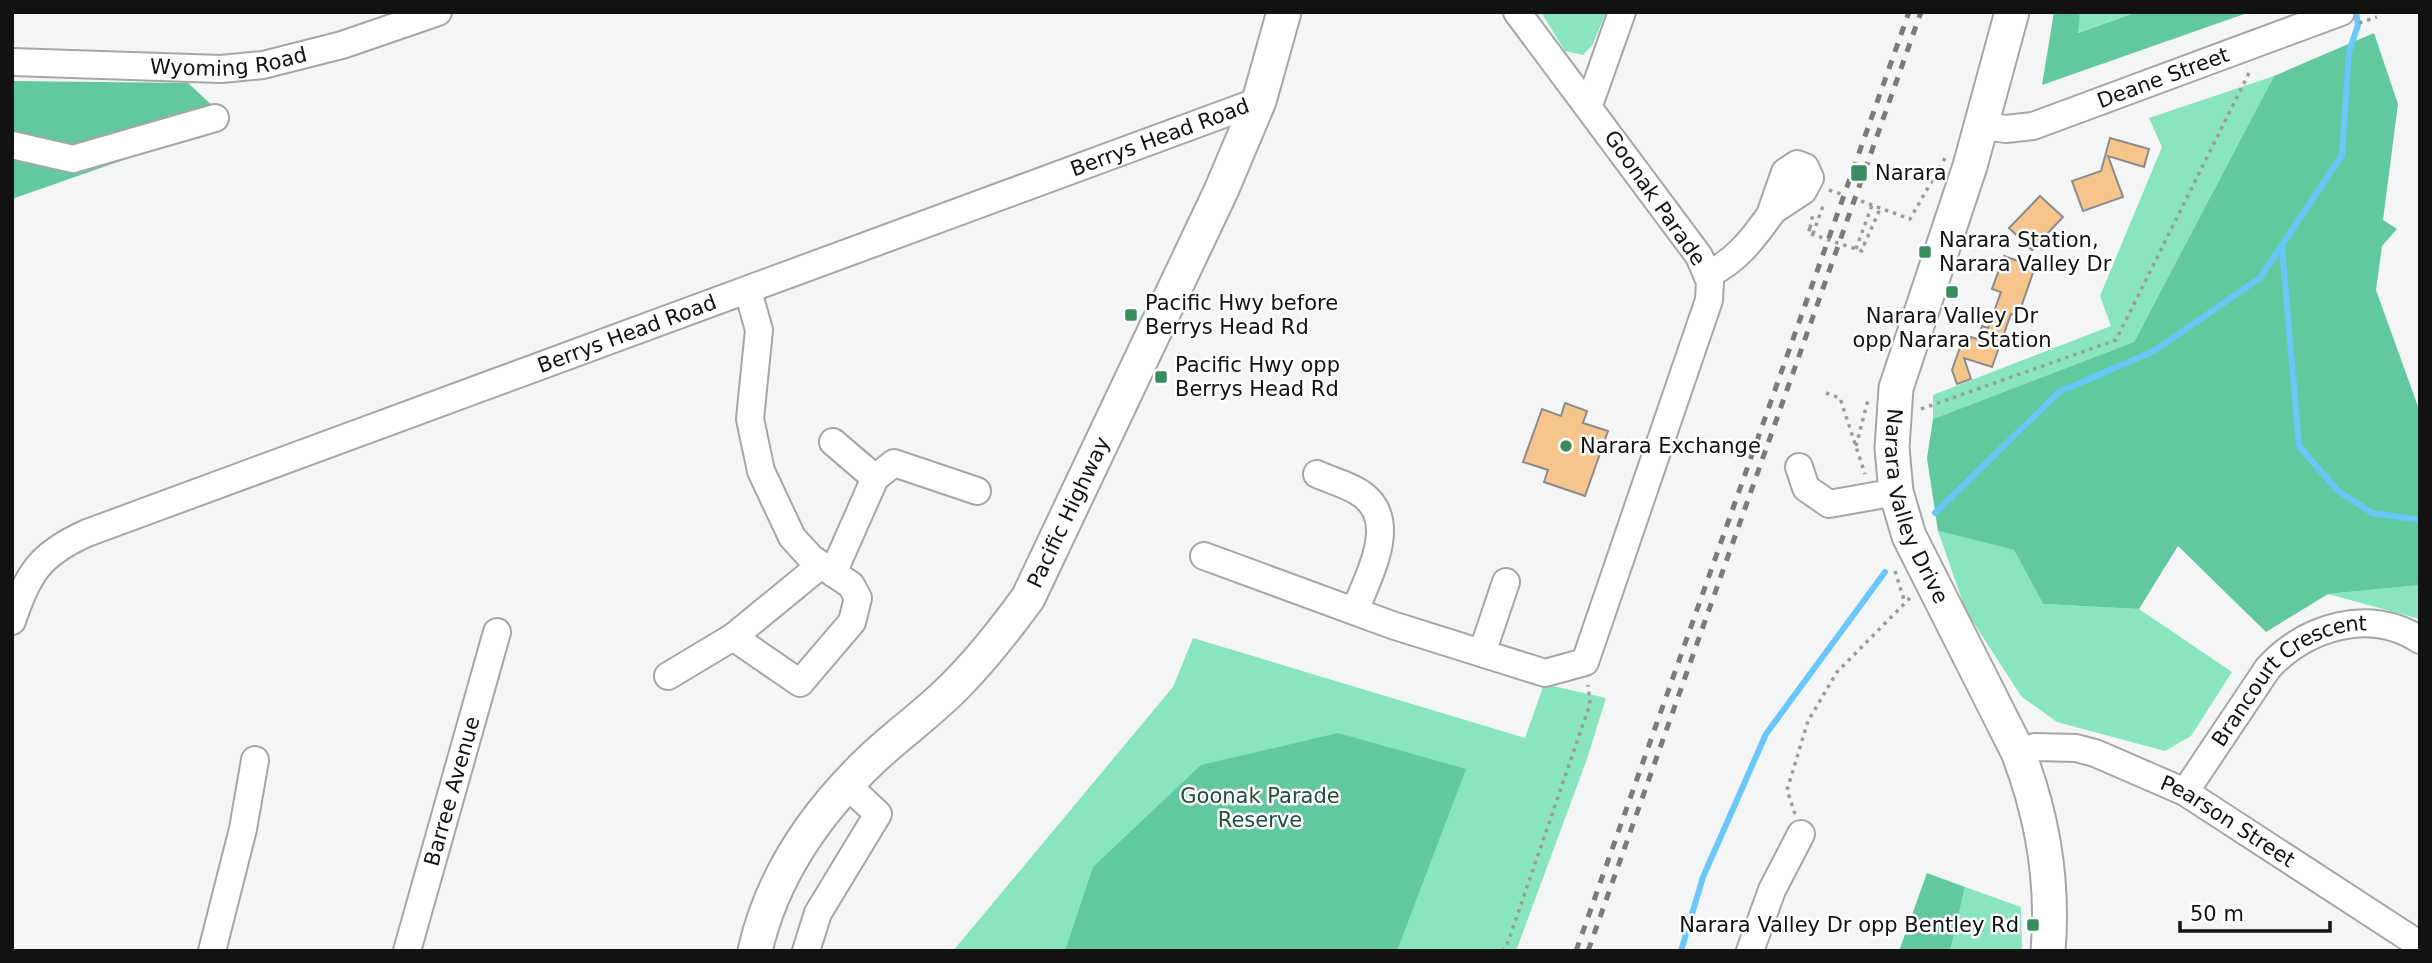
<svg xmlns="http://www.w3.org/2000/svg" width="2432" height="963" viewBox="0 0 2432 963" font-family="'DejaVu Sans',sans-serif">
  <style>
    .green { fill: #88e5bd }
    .forest { fill: #62c99f }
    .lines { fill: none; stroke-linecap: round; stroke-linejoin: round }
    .stream { stroke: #6ac7fb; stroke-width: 6 }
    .building { fill: #f6c58c; stroke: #8d8c8b; stroke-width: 2 }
    .minor-casing { stroke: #a5a6a8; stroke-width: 30 }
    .major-casing { stroke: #a5a6a8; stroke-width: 37 }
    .path { stroke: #9b9c9d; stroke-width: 3.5; stroke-dasharray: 3.5 5; stroke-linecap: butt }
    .minor { stroke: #fff; stroke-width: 26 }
    .major { stroke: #fff; stroke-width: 33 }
    .rail { stroke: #7a7b7c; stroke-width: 5; stroke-dasharray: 9 9; stroke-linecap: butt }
    .path-bridge { stroke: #9b9c9d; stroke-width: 3.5; stroke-dasharray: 3.5 5; stroke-linecap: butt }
    .poi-dot { fill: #398c5e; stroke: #fff; stroke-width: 2.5 }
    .labels { text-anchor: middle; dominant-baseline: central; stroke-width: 5; stroke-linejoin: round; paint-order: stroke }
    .street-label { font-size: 21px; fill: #121213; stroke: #fff }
    .poi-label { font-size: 21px; fill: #121213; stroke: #fff; text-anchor: start }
    .park-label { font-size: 21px; fill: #204c3a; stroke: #fff }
  </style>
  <rect width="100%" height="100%" fill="#f4f5f6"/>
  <g class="green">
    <path d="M1541,12h65l-13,32 -10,11 -18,-4z"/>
    <path d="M2080,12h57l-60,21z"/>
    <path d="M2274,76l-140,266 -201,77v-24l178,-69 -11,-30 62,-149 -13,-29z"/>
    <path d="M1938,531l76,19 29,54 96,5 93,63 -41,64 -26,15 -108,-29 -36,-26 -55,-85z"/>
    <path d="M2420,585v34l-92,-25z"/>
    <path d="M1193,638l332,100 19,-54 62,14 -19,61 -71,192h-563l220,-264z"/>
    <path d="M1965,887l56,20 1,44h-72z"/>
  </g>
  <g class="forest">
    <path d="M2054,12h26l-2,21 59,-21h113l-208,73z"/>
    <path d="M2374,33l24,71 -15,116 14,9 -15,17 -6,44 44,122v173l-92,9 -62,38 -88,-86 -39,63 -96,-5 -29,-54 -76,-19 -11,-73 6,-39 201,-77 140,-266z"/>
    <path d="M12,81l176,2 28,26 -27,28 -177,62z"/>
    <path d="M1338,733l128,36 -69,182h-332l28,-84 108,-102z"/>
    <path d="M1927,873l38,14 -15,64h-51z"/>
  </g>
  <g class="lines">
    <g class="stream">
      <path d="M2282,247l17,199 38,44 35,23 48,7"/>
      <path d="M1935,513l124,-121 95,-41 106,-73 82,-123 7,-103 9,-27 -2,-13"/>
      <path d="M1681,951l22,-74 63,-143 119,-162"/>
    </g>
  </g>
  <g class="building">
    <path d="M2110,138l39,11 -5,18 -36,-11 15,41 -40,14 -11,-30 29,-10z"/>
    <path d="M2040,196l23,21 -31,33 -23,-22z"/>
    <path d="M2004,256l31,11 -17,49 -7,-2 -19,53 -28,-9 7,21 -14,5 -5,-14 11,-31 7,3 1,-5 6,2 5,-13 6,2 13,-36 -9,-3z"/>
    <path d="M1565,403l22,8 -4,12 25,8 -23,65 -41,-14 4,-12 -25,-8 19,-53 19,7z"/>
  </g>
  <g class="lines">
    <g class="minor-casing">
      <g id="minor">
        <path id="s1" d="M12,62l209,7 42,-4 79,-20 96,-33"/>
        <path d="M1589,105l33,-93"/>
        <path id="s2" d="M1983,126l23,3 27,-3 308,-114"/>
        <path d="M12,145l61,14 142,-41"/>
        <path d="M1709,274c28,-14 43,-34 61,-59l4,-5 29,-19 7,-13 -5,-11 -8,-3 -12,8 -15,43"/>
        <path d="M833,442l42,36 19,-15 83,28"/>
        <path d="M1799,467l7,21 23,16 67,-12"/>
        <path d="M1317,474c13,6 28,10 40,17 46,27 11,84 -2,120"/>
        <path d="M1204,556l188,69 153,48 40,-11 124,-362 1,-18 -11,-26 -182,-244"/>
        <path d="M833,573l42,-95"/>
        <path id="s3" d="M12,621c16,-48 28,-67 75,-88l1172,-432"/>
        <path d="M733,637l67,46 52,-61 6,-24 -7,-13 -40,-27 -19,-21 -31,-66 -11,-52 9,-89 -11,-39"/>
        <path d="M1482,653l24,-71"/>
        <path d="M668,676l65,-39 88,-72"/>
        <path id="s4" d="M2018,752l17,-5 41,1 19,5 90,39 235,153"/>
        <path id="s5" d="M2185,792l83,-124c38,-41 101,-61 152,-28"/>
        <path d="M212,951l31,-122 12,-69"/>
        <path id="s6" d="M407,951l90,-319"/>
        <path d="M806,951l12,-38 60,-99 -31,-29"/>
        <path d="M1750,951l22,-61 29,-56"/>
      </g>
    </g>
    <g class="major-casing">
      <g id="major">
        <path id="s7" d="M2012,12l-42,154 -74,222 -4,60 4,44 13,44 109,216c25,65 36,129 30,199"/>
        <path id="s8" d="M755,951c17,-76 62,-140 118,-193 27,-25 58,-47 84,-74 26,-26 49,-56 71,-86l193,-407 38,-90 25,-89"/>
      </g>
    </g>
    <g class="path">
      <path d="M2359,23l18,-6"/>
      <path d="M1829,190l12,4"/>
      <path d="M1861,201l49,18 35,-61"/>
      <path d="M1810,228l3,-15"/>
      <path d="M1813,234l11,-31"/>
      <path d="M1864,245l16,-36"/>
      <path d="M1856,249l16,-44"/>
      <path d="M1826,393l14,5 25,76"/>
      <path d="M1921,409l195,-69 133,-267"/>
      <path d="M1856,446l12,-46"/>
      <path d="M1895,571l10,32"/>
      <path d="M1795,814l-8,-24 21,-69 29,-49 73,-74"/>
      <path d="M1502,951l4,-3 84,-244 -2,-19"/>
    </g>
    <use href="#minor" class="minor"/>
    <use href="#major" class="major"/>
    <g class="rail">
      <path d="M1576,951l333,-939"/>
      <path d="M1588,951l333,-939"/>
    </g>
    <path class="path-bridge" d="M1810,228l-2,5 54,18 2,-6"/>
  </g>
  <g class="poi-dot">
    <rect x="1850" y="164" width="18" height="18" rx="3.5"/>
    <rect x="1918" y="245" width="14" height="14" rx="3.5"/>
    <rect x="1945" y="285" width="14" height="14" rx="3.5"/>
    <rect x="1124" y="308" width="14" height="14" rx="3.5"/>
    <rect x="1154" y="370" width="14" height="14" rx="3.5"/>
    <circle cx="1566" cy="446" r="7"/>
    <rect x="2026" y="918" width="14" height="14" rx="3.5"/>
  </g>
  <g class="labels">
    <g class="street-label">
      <text stroke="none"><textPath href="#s1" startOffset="217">Wyoming Road</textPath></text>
      <text stroke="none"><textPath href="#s2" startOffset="189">Deane Street</textPath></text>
      <text stroke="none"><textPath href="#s3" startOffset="1264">Berrys Head Road</textPath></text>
      <text transform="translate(1655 198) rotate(55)">Goonak Parade</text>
      <text stroke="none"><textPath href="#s3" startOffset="696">Berrys Head Road</textPath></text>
      <text stroke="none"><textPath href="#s7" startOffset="516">Narara Valley Drive</textPath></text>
      <text stroke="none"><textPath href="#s8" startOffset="548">Pacific Highway</textPath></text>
      <text stroke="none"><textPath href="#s5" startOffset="159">Brancourt Crescent</textPath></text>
      <text stroke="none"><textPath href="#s6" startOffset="166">Barree Avenue</textPath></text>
      <text stroke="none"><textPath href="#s4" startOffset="228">Pearson Street</textPath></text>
    </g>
    <g class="poi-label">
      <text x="1875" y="173">Narara</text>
      <text x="1939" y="240">Narara Station,<tspan x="1939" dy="24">Narara Valley Dr</tspan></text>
      <text x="1145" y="303">Pacific Hwy before<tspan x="1145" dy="24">Berrys Head Rd</tspan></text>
      <text x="1952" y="316" text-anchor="middle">Narara Valley Dr<tspan x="1952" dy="24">opp Narara Station</tspan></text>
      <text x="1175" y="365">Pacific Hwy opp<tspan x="1175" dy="24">Berrys Head Rd</tspan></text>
      <text x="1580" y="446">Narara Exchange</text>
      <text x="2019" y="925" text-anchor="end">Narara Valley Dr opp Bentley Rd</text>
    </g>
    <g class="park-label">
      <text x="1260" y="796">Goonak Parade<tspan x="1260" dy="24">Reserve</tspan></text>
    </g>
  </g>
  <rect width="2432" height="963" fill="none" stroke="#121213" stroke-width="28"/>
  <path d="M2180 921v10h150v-10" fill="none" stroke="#121213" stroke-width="3.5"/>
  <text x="2190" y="921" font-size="21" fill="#121213" stroke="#ffffff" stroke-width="5" paint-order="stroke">50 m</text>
</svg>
